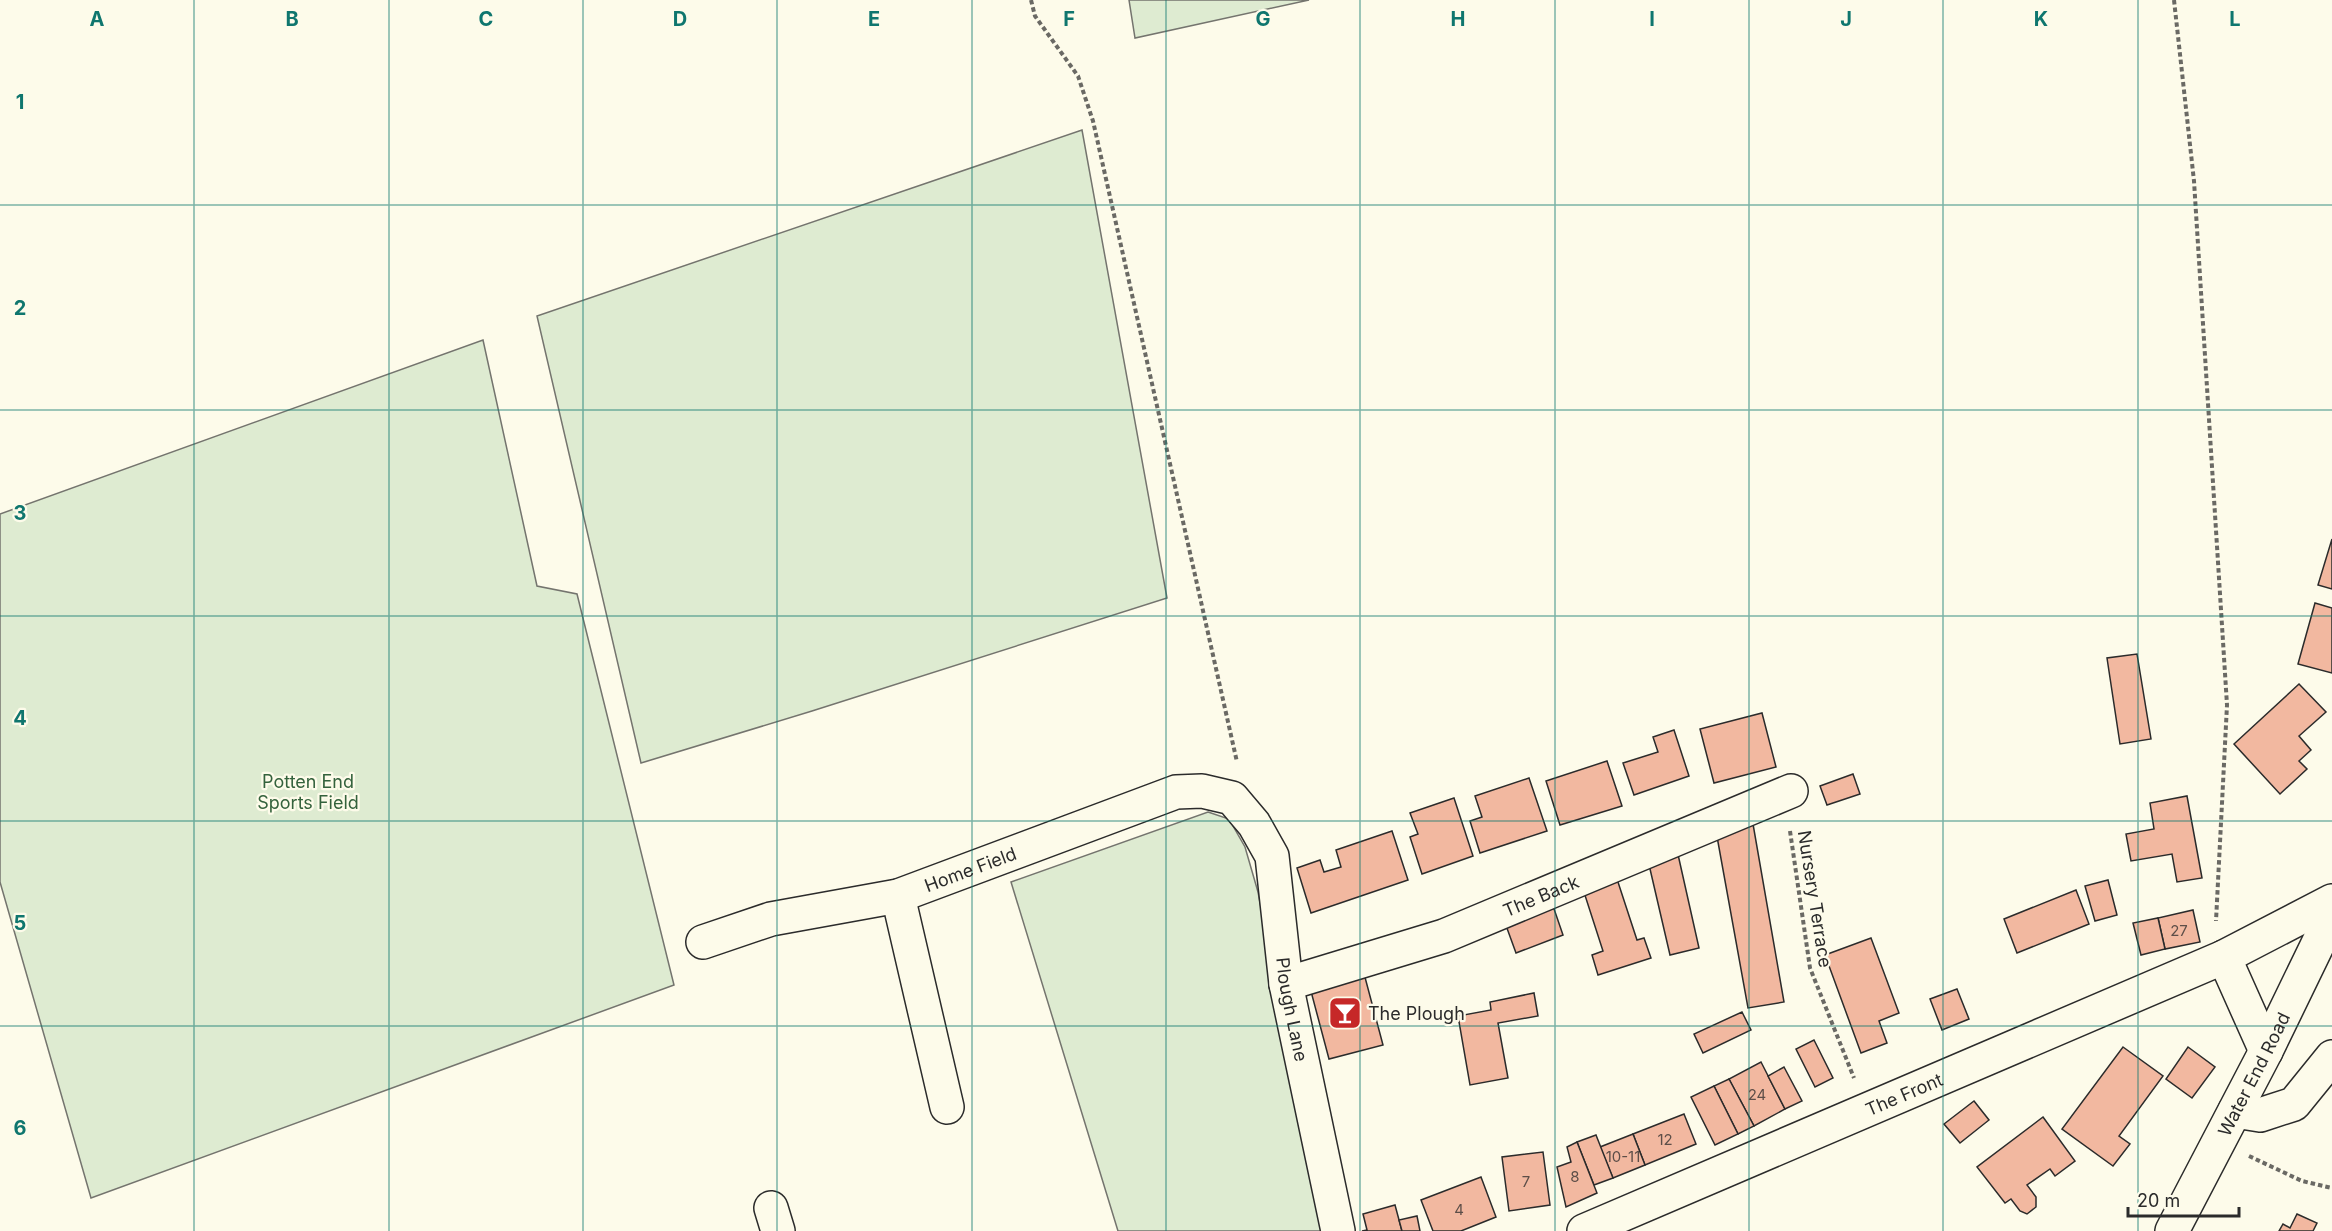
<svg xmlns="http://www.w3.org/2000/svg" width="2332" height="1231" viewBox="0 0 2332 1231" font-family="Inter,sans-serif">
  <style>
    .green { fill: #deebd1; stroke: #74746e; stroke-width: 1.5 }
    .building { fill: #f2b8a0; stroke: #2b2b2b; stroke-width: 1.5 }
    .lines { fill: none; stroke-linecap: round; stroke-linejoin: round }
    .street-casing { stroke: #2b2b2b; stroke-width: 36 }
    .secondary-casing { stroke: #2b2b2b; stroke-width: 36 }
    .path { stroke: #6a6964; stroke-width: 4; stroke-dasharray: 4.5 3; stroke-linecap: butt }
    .street { stroke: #fdfbea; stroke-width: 33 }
    .secondary { stroke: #fdfbea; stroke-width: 33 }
    .grid { fill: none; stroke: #0f766e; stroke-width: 1.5; stroke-opacity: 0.55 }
    .labels { text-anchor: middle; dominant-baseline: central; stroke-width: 4.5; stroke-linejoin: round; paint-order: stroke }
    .number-label { font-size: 15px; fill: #5d4e48 }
    .park-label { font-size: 18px; fill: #34623c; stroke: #fdfbea }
    .street-label { font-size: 18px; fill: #2b2b2b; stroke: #fdfbea }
    .poi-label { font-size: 18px; fill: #2b2b2b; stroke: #fdfbea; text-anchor: start }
    .grid-label { font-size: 20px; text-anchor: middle; font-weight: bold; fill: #0f766e; stroke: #fdfbea; stroke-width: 4.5; stroke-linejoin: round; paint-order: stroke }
  </style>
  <rect width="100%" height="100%" fill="#fdfbea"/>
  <g class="green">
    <path d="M1129,0h180l-174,38z"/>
    <path d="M1082,130l85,468 -355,113 -171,52 -104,-447z"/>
    <path d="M483,340l54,246 40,8 97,391 -583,213 -91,-316v-368z"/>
    <path d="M1208,812l21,7 16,28 13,45 65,339h-205l-107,-349z"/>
  </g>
  <g class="building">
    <path d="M2332,539v50l-14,-4z"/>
    <path d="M2315,603l17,5v65l-34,-9z"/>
    <path d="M2137,654l14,85 -31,5 -13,-86z"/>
    <path d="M2299,684l27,28 -27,24 12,14 -12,11 8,8 -27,25 -46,-50z"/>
    <path d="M1762,713l14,54 -62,16 -14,-54z"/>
    <path d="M1674,730l15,46 -55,19 -11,-32 35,-11 -5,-15z"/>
    <path d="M1607,761l15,45 -62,19 -14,-44z"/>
    <path d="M1853,774l7,20 -33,11 -7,-19z"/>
    <path d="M1529,778l18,53 -67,22 -10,-32 12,-4 -7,-21z"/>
    <path d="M2187,796l15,82 -25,4 -5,-28 -41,7 -5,-27 28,-5 -4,-26z"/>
    <path d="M1454,798l19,58 -51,18 -12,-37 8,-3 -8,-21z"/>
    <path d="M1753,824l31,178 -36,6 -32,-177z"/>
    <path d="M1392,831l16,49 -97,33 -14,-45 23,-8 4,12 17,-5 -5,-17z"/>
    <path d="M1677,850l22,98 -29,7 -23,-99z"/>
    <path d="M1616,876l21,64 7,-2 7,20 -53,17 -6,-20 11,-4 -21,-65z"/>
    <path d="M2108,880l9,35 -22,6 -10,-35z"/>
    <path d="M2076,890l13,34 -72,29 -13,-34z"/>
    <path d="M1552,903l11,32 -47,18 -12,-33z"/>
    <path d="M2193,910l7,32 -35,7 -7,-31z"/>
    <path d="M2158,918l7,31 -24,6 -8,-32z"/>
    <path d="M1871,938l28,75 -20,8 8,22 -26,10 -36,-98z"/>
    <path d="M1362,966l21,79 -54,14 -21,-79z"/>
    <path d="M1957,989l12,30 -27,11 -12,-31z"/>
    <path d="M1534,993l4,23 -40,7 10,55 -38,7 -12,-69 33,-6 -1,-8z"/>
    <path d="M1742,1012l9,18 -48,23 -9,-19z"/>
    <path d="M1814,1040l19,38 -18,9 -19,-38z"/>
    <path d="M2123,1047l40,29 -44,60 11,8 -17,22 -51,-37z"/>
    <path d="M2188,1047l27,20 -23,31 -26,-19z"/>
    <path d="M1761,1062l24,47 -31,17 -25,-47z"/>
    <path d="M1784,1067l18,34 -17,8 -17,-33z"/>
    <path d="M1729,1079l25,47 -16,8 -24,-48z"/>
    <path d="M1714,1086l24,48 -23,11 -24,-48z"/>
    <path d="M1974,1101l15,19 -29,23 -16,-19z"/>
    <path d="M1684,1114l12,30 -51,21 -12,-31z"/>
    <path d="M2043,1117l32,44 -20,15 -5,-7 -23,16 9,12v10l-9,7 -7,-3 -9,-12 -6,4 -28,-36z"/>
    <path d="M1633,1134l12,31 -32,13 -13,-31z"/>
    <path d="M1596,1135l17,43 -19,7 -17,-43z"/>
    <path d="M1577,1142l20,51 -31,14 -9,-40 14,-5 -4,-15z"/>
    <path d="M1543,1152l7,53 -41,6 -7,-54z"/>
    <path d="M1481,1177l15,40 -35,14h-28l-12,-31z"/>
    <path d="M1395,1205l7,26h-40l5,-1 -4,-16z"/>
    <path d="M2297,1214l20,9 -4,8h-34l4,-7 7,4z"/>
    <path d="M1417,1216l3,15h-18l-3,-11z"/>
  </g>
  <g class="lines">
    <g class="street-casing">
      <g id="street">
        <path d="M898,896l49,211"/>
        <path id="s1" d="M703,942l68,-23 127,-23 278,-104 26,-1 30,7 22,26 18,32 14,128 52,247"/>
        <path d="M2224,957l42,94"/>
        <path id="s2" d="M1286,984l158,-48 347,-145"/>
        <path d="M2235,1111l25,4 34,-11 38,-47"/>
        <path d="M771,1208l7,23"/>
        <path id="s3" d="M1584,1231l640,-274 108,-56"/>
      </g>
    </g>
    <g class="secondary-casing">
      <g id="secondary">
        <path id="s4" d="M2172,1231l94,-180 66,-136"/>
      </g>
    </g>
    <g class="path">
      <path d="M1031,0l4,16 43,60 15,45 144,641"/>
      <path d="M2174,0l20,181 33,524 -11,216"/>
      <path d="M1790,831l20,137 44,110"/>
      <path d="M2249,1156l53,25 30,7"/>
    </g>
    <use href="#street" class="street"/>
    <use href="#secondary" class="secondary"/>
  </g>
  <path class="grid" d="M194,0v1231M389,0v1231M583,0v1231M777,0v1231M972,0v1231M1166,0v1231M1360,0v1231M1555,0v1231M1749,0v1231M1943,0v1231M2138,0v1231M0,205h2332M0,410h2332M0,616h2332M0,821h2332M0,1026h2332"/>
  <defs>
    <g id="bar-square" transform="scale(1.725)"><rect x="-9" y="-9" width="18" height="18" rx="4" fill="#c62828" stroke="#fdfbea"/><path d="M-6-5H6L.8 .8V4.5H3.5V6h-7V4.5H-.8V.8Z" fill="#fff"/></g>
  </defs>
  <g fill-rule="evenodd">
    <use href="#bar-square" x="1345" y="1013"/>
  </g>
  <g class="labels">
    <g class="number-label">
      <text x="2179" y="930">27</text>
      <text x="1757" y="1094">24</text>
      <text x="1665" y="1139">12</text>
      <text x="1623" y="1156">10-11</text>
      <text x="1575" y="1176">8</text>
      <text x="1526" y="1181">7</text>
      <text x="1459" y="1209">4</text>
    </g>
    <g class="park-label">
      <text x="308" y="781">Potten End<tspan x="308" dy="21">Sports Field</tspan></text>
    </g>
    <g class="street-label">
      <text stroke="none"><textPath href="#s1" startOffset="278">Home Field</textPath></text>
      <text stroke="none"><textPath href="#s2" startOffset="270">The Back</textPath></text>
      <text transform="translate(1815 899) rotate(81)">Nursery Terrace</text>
      <text stroke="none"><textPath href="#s1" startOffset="780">Plough Lane</textPath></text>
      <text stroke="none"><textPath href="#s4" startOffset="177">Water End Road</textPath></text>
      <text stroke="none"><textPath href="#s3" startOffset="348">The Front</textPath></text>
    </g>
    <g class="poi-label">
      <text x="1368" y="1013">The Plough</text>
    </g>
  </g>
  <g class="grid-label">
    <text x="97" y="26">A</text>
    <text x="292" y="26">B</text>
    <text x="486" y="26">C</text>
    <text x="680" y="26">D</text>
    <text x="874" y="26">E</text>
    <text x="1069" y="26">F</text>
    <text x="1263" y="26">G</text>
    <text x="1458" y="26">H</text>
    <text x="1652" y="26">I</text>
    <text x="1846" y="26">J</text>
    <text x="2041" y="26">K</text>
    <text x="2235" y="26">L</text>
    <text x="20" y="109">1</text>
    <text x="20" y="315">2</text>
    <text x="20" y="520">3</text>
    <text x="20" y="725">4</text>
    <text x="20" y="930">5</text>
    <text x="20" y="1135">6</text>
  </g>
  <path d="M2128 1207v9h111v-9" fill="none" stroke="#2b2b2b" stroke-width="3"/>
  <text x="2137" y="1207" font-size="18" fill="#2b2b2b" stroke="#fdfbea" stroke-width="4.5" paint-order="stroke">20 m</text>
</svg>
